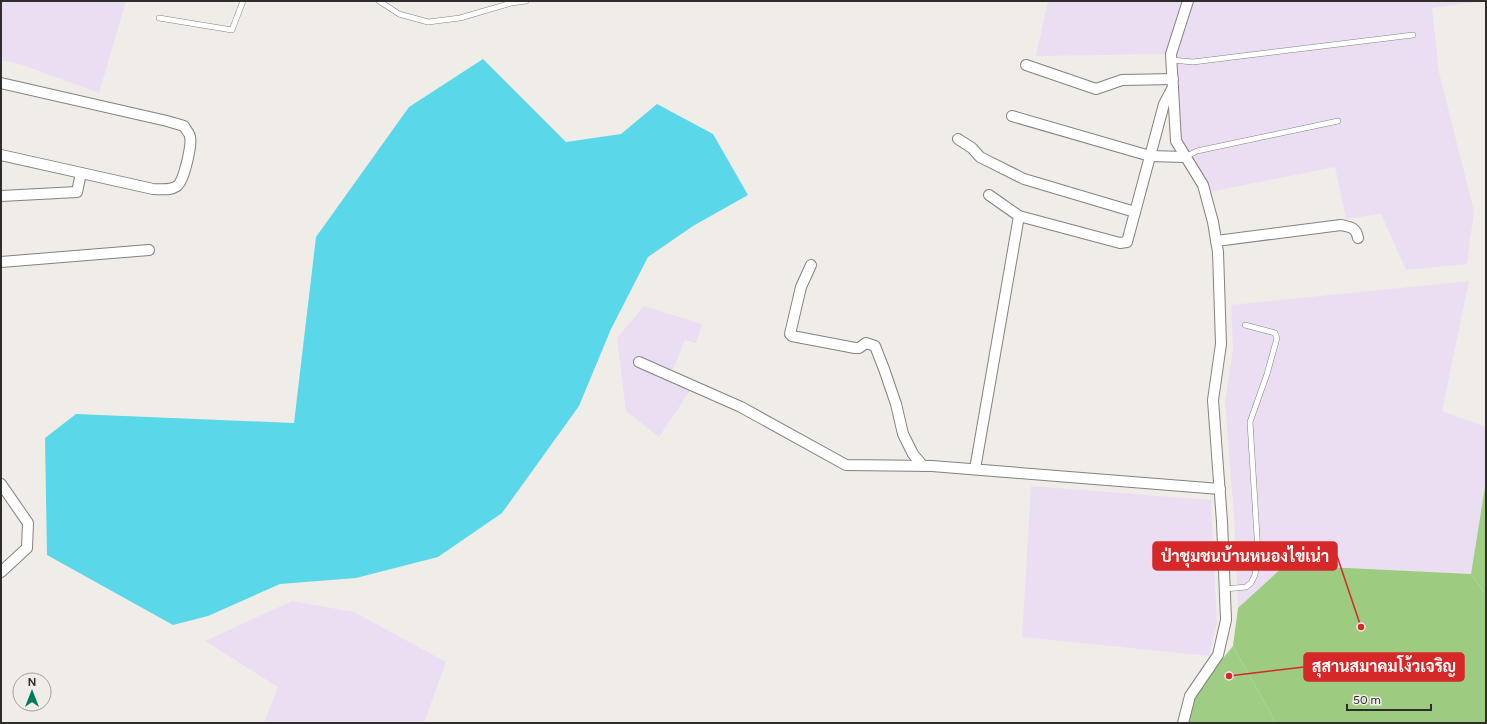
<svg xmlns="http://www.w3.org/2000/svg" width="1487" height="724" viewBox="0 0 1487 724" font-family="Figtree,Sarabun,sans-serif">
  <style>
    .industrial { fill: #ebdef2 }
    .green { fill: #a0cd84 }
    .forest { fill: #9dcb80 }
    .water { fill: #5ad8e9 }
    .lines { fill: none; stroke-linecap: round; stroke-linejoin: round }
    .service-casing { stroke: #84827e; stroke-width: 6 }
    .minor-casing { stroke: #84827e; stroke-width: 12 }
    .service { stroke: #fff; stroke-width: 5 }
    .minor { stroke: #fff; stroke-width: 10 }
    .leader { fill: none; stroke: #d62828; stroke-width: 1.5 }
    .callout-dot { fill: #d62828; stroke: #f0ede9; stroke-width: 1.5 }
    .callout { fill: #d62828; stroke: #d62828; stroke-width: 1.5 }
    .callout-label { font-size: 16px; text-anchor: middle; font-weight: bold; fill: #fff }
  </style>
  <rect width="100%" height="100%" fill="#f0ede9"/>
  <g class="industrial">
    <path d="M1,1h125l-27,92 -76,-28 -22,-5z"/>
    <path d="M1048,1h438l-54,7 7,64 35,139 -7,53 -61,6 -25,-56 -35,5 -11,-52 -126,25 -3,-12 -26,-42 -4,-84 -140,2z"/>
    <path d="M1469,281l-27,130 44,16v54l-15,93 -186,-9 -47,43 -4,-92 -9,-114 8,-53 -2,-44z"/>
    <path d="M644,306l58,18 -6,19 -11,-3 -15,37 22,11 -33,49 -33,-26 -9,-73z"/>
    <path d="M1031,486l180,14 6,123 -8,33 -187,-19z"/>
    <path d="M292,601l62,11 92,50 -22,61h-160l14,-36 -73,-46z"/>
  </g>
  <g class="green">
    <path d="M1486,481v114l-15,-21z"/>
    <path d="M1233,646l43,77h-93l2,-18z"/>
  </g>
  <path class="forest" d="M1285,565l186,9 15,21v128h-210l-43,-77 5,-38z"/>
  <path class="water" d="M483,59l83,83 55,-8 36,-30 56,30 35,61 -55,31 -45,31 -37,72 -32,77 -77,107 -64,44 -82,21 -76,6 -72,32 -35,9 -126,-70 -2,-117 31,-24 218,9 22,-186 93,-130z"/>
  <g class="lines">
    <g class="service-casing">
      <g id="service">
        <path d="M379,1l20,13 29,8 32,-4 51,-15 15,-2"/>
        <path d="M159,18l73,12 11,-29"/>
        <path d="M1172,60l21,2 220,-27"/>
        <path d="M1185,157l12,-6 141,-30"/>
        <path d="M1225,589l21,-2 5,-4 4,-8 3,-22 -8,-131 17,-48 10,-36 -2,-5 -30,-8"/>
      </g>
    </g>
    <g class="minor-casing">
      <g id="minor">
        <path d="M1026,65l70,24 26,-9 51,-1"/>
        <path d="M1,83l166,38 17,5c2,4 6,8 6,11 2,8 -6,44 -13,49 -7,5 -16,3 -24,3l-152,-34"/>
        <path d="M1012,116l138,40 35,1"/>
        <path d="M958,139l14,9 8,9 44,22 111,33"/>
        <path d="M989,195l30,21 101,27 7,-1 37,-138 9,-17"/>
        <path d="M1,196l76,-4 4,-19"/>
        <path d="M1216,241l125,-16c9,2 15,2 17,13"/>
        <path d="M1,262l148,-12"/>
        <path d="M811,265l-10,22 -11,47 2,2 63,12h4l7,-5 9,3 9,23 12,35 7,30 10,20 10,12"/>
        <path d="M639,362l102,45 105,58 86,1 288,23"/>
        <path d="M975,469l44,-253"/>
        <path d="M1,484l27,39 -1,25 -26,24"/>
        <path d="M1183,723l7,-27 28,-41 8,-35 -4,-98 -9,-122 8,-56 -3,-92 -5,-30 -10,-37 -27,-44 -5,-87 17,-53"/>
      </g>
    </g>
    <use href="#service" class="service"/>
    <use href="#minor" class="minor"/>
  </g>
  <path class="leader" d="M1361 627L1337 556M1229 676L1304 667"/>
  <g class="callout-dot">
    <circle cx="1361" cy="627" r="4"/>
    <circle cx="1229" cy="676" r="4"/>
  </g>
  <g class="callout">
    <rect x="1153" y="542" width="184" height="28" rx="4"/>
    <rect x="1304" y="653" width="160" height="28" rx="4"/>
  </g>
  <g class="callout-label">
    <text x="1245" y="562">ป่าชุมชนบ้านหนองไข่เน่า</text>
    <text x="1384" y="672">สุสานสมาคมโง้วเจริญ</text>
  </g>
  <rect width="1487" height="724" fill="none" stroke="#2e2d2b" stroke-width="4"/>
  <g transform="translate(32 692)"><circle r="19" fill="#f0ede9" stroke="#a2a09d"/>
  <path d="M0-3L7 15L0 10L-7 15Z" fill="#017a58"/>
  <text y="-6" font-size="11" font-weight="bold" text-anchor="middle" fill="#2e2d2b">N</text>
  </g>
  <path d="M1347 704v6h84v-6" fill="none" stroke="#2e2d2b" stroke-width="2"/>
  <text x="1353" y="704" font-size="12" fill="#2e2d2b" stroke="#f0ede9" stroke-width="3" paint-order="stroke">50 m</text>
</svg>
